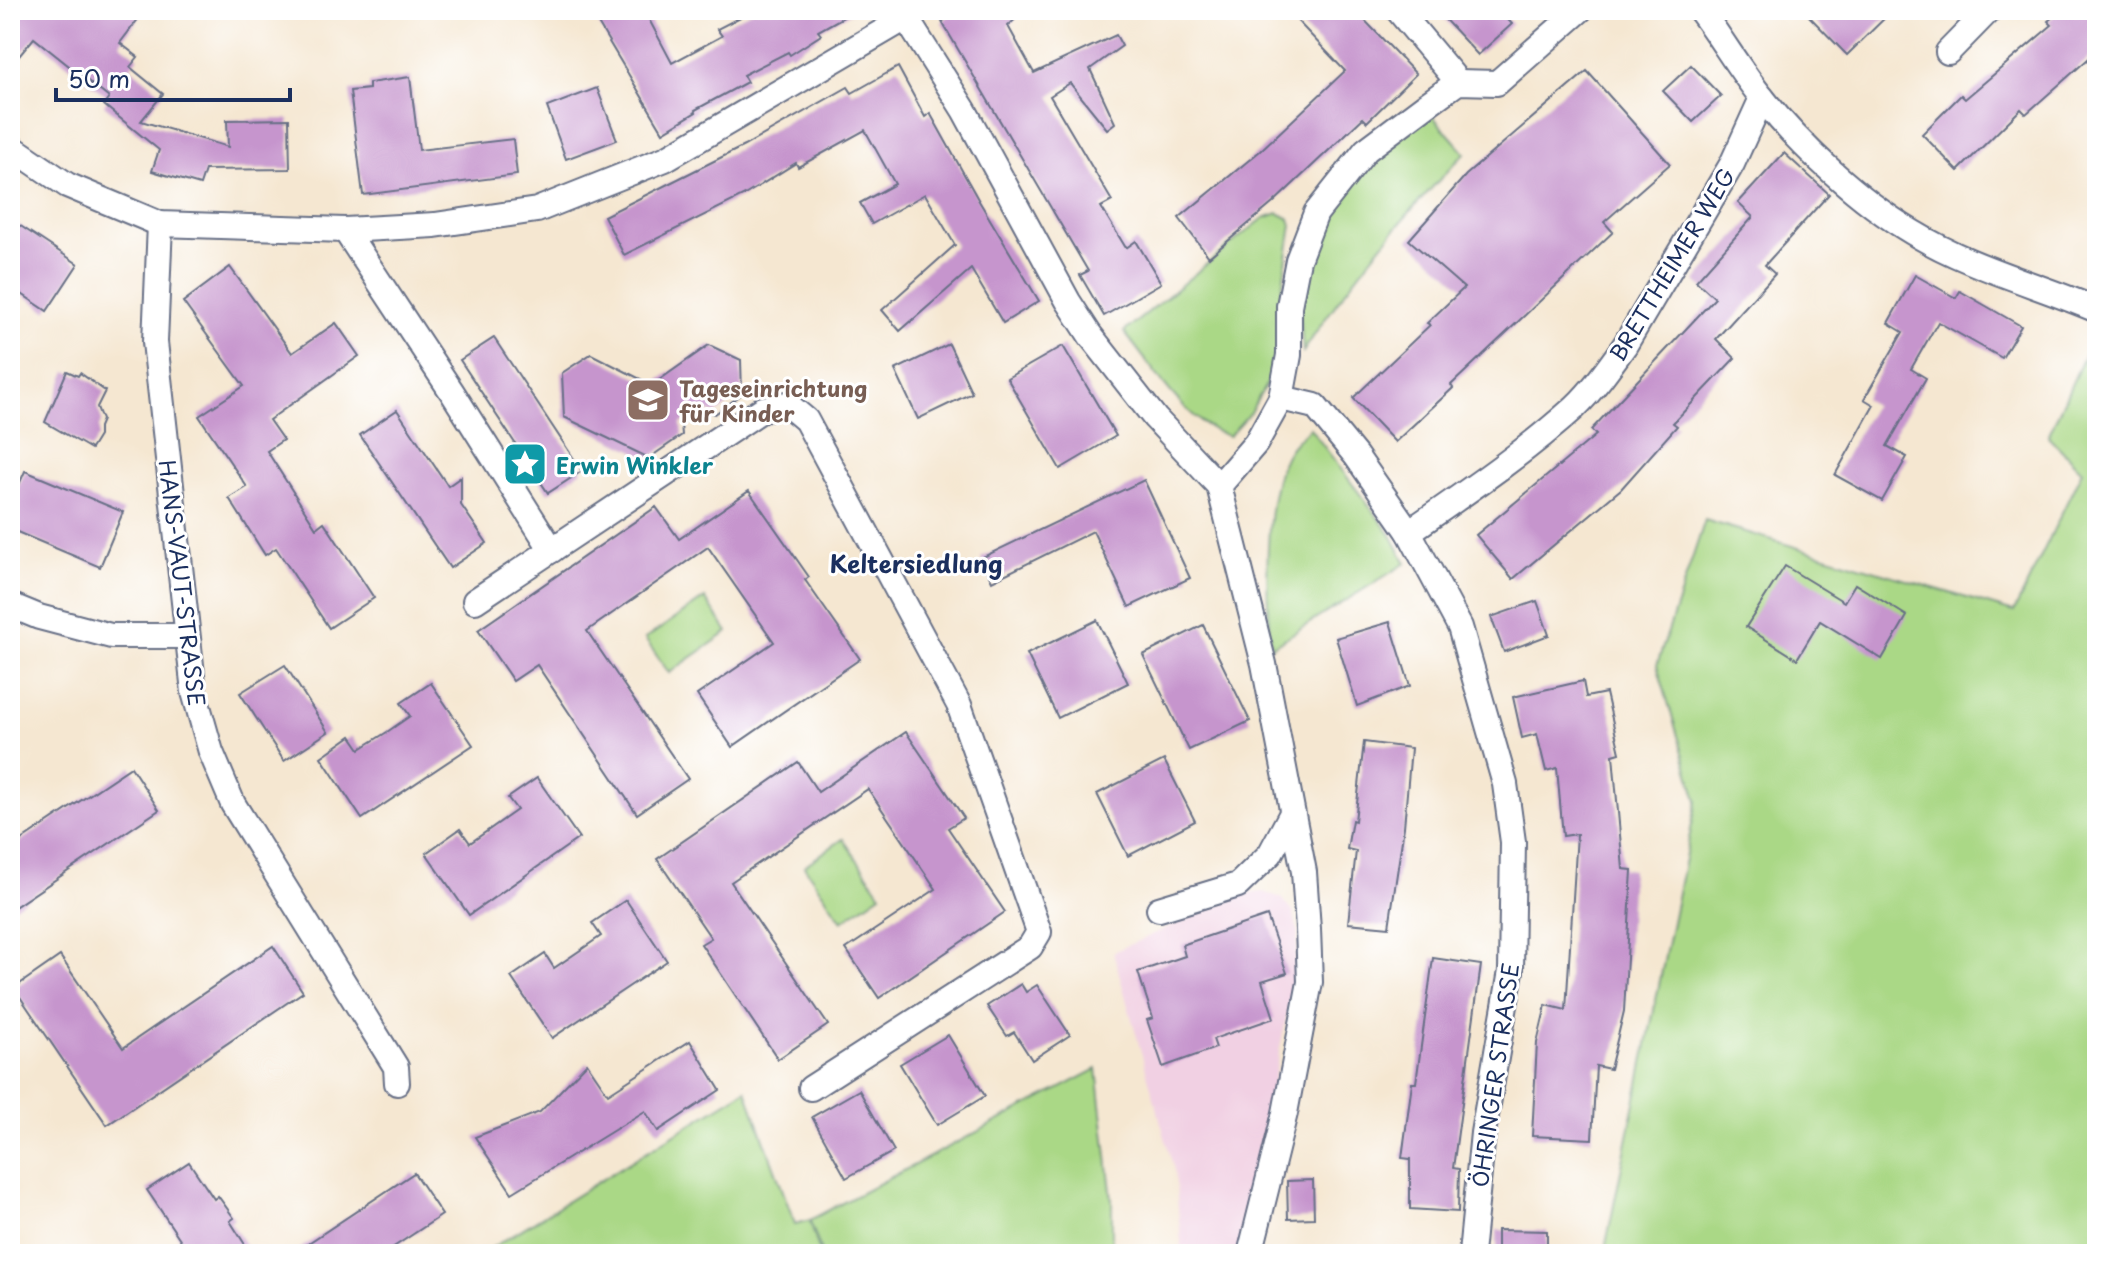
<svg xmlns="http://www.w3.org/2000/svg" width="2107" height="1264" viewBox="0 0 2107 1264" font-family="'Playpen Sans',sans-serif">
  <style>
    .built { fill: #f1d0e3 }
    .green { fill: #aad886; stroke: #628472; stroke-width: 2 }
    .building { fill: #c695cd }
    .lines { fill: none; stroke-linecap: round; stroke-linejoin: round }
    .street-casing { stroke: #676f86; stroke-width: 28 }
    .street { stroke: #fff; stroke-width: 24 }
    .labels { text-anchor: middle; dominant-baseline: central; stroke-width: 6; stroke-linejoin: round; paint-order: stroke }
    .street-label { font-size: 22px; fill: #1b2f5e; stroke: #fff }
    .education-label { font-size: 22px; font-weight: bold; fill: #785e54; stroke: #fff; text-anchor: start }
    .culture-label { font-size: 22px; font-weight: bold; fill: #0d838f; stroke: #fff; text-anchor: start }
    .neighbourhood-label { font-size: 24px; font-weight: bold; fill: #1b2f5e; stroke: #fff }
  </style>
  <rect width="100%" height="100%" fill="#fff"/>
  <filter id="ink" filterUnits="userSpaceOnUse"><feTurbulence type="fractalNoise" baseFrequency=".0125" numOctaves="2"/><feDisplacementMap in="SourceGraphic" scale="16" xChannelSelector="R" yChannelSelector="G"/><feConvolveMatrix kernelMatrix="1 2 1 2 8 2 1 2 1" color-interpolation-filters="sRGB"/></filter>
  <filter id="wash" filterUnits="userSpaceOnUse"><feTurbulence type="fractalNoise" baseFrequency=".006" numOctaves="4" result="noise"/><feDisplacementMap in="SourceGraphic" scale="32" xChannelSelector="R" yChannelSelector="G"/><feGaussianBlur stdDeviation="1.8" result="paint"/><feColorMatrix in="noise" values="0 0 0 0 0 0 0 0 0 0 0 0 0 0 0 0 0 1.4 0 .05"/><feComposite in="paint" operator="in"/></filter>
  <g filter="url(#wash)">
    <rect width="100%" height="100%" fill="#f5e7d1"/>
    <path class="built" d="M1263,892l19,6 11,14 5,19 -5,52 -54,271h-57l-7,-81 -62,-221 132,-58z"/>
    <g class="green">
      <path d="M1430,113l35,40c-61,62 -115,126 -162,199l-3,-39 4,-37 9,-37 49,-76z"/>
      <path d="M1278,213l12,6 2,6 -12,76 -3,65 -28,48 -20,22c-43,-12 -77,-70 -105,-104l117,-96 23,-18z"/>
      <path d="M2097,328v926h-493l93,-454 -40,-135 48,-145 309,92 68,-141 -34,-35z"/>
      <path d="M1310,428l81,107 15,28 -135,84c-5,-48 -9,-156 18,-197 5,-8 14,-15 21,-22z"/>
      <path d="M705,598l23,34 -59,41 -24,-34z"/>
      <path d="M843,839l38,55 -39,27 -38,-55z"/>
      <path d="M1097,1069l15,131v54h-290l-12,-33 10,33h-338l264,-164 49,134 15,-4z"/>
    </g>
    <g id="blocks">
      <g class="building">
        <path d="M10,10h135l-25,33 18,14 -8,10 33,27 -22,27 87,26 -1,-27 62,-1 1,50 -85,1 -5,15 -48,-14 7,-21 -55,-45 5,-7 -75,-60 -24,29z"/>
        <path d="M590,10h54l28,53 50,-27 -5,-7 37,-19h102l-38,21 3,4 -31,20 -2,-3 -45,23 4,7 -52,28 1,2 -33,20z"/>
        <path d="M955,10h70l-17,16 26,47 82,-38 6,11 -32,23 25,54 -8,6 -37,-46 -20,13 62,105 -11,6 25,41 10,-7 25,42 -57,33 -24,-41 8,-4 -146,-249z"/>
        <path d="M1287,10h68l61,64 -49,48 -4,-4 -90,85 -64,54 -30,-39 81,-67 85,-80z"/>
        <path d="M1436,10h63l13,14 -34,31z"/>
        <path d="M1803,10h90l-46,45z"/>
        <path d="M2061,10h36v41l-71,63 -5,-5 -63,62 -36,-37 39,-39 4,4 87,-74 -4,-4z"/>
        <path d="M1691,65l30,31 -28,26 -30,-31z"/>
        <path d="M898,67l27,50 5,-4 49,88 60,100 -36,22 -32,-54 -71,62 -18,-21 73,-65 -30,-51 -53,30 -12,-21 35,-19 -30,-54 -67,37 -2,-4 -53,33 -119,59 -20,-39 140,-70 104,-59 4,6z"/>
        <path d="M1587,71l83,93 -66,58 9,10 -162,153 2,3 -58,54 -42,-44 77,-73 -3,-2 37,-35 -55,-48 57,-65z"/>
        <path d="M410,77l9,73 94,-11 4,36 -154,20 -13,-104 19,-2v-6z"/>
        <path d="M597,88l20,52 -51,19 -19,-52z"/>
        <path d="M1784,153l45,41 -64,71 10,9 -59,65 19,19 -62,65 4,3 -56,63 -108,90 -37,-44 120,-100 -5,-5 124,-132 -19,-17 57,-64 -15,-14z"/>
        <path d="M10,219l68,45 -31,47 -37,-25z"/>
        <path d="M230,267l62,86 44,-30 23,33 -90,64 14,20 -16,11 49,77 8,-6 50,76 -45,30 -53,-80 -11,7 -36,-57 18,-11 -48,-71 45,-30 -61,-84z"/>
        <path d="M1915,275l41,23 4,-7 61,35 -19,32 -64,-36 -27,47 15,9 -39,68 20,11 -25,44 -47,-26 39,-70 -10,-6 39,-67 -15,-9z"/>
        <path d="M494,338l88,133 -34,22 -88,-133z"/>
        <path d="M949,344l23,49 -54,26 -23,-49z"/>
        <path d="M709,345l32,15 1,34 -27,20 -12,-5 -22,15 1,11 -33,23 -85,-41 -2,-44 29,-19 61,31z"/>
        <path d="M1063,346l53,90 -56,33 -53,-91z"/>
        <path d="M67,371l11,5 2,-3 25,18 -8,16 5,13 -3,7v9l-8,13 -46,-27z"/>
        <path d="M397,410l51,76 13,-9v28l26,38 -37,25 -90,-133z"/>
        <path d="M25,471l98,41 -23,55 -90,-38v-24z"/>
        <path d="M1144,480l46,98 -61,29 -36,-76 -101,50 -11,-23z"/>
        <path d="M749,491l60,86 -4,3 55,79 -128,88 -35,-52 77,-53 -66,-95 -121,84 101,148 -51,35 -100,-149 -24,16 -35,-51 178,-123 23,32z"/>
        <path d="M1785,566l59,36 11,-18 52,32 -25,43 -62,-38 -23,38 -51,-32z"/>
        <path d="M1537,601l12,34 -45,17 -13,-35z"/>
        <path d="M1097,620l31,63 -70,35 -31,-64z"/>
        <path d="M1390,622l20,64 -53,20 -21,-68z"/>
        <path d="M1203,625l47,96 -61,29 -46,-95z"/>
        <path d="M285,665l43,67 -44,29 -44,-68z"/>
        <path d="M1583,681l3,16 20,-4 14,60 -7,2 10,114 9,1 -8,141 -14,58 -14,-3 -4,73 -60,-3 5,-93 9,-38 20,5 11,-176 -14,2 -6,-68 -11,3 -9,-37 -15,4 -9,-41z"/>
        <path d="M431,683l42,62 -111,74 -41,-62 30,-21 9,13 27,-17 23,-16 -9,-13z"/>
        <path d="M906,732l58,86 -16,10 57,84 -126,86 -33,-49 90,-60 -68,-100 -137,93 97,143 -50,34 -77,-115 10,-6 -54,-79 141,-97 20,30z"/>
        <path d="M1364,742l47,6 -7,79 -15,100 -41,-4 8,-72 -9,-2 5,-29 3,1z"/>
        <path d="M1164,760l31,61 -67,35 -31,-62z"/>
        <path d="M131,767l28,43 -149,100v-62z"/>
        <path d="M537,778l42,60 -110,77 -43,-62 34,-24 10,14 47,-33 -9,-12z"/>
        <path d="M626,900l41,61 -115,77 -41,-61 34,-23 9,14 47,-32 -9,-13z"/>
        <path d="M1267,916l20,57 -25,8 12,37 -61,21 3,9 -53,19 -16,-47 6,-2 -15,-46 47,-16 -3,-11z"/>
        <path d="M273,946l30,46 -196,133 -93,-137 46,-32 63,92z"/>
        <path d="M1433,958l48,7 -28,203 6,1 -1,43 -48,-3v-50l-8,-1 10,-75h4z"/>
        <path d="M1021,984l5,8 11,-7 33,50 -38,25 -18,-28 -7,4 -20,-30z"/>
        <path d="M948,1035l37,61 -48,29 -37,-61z"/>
        <path d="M690,1041l30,49 -62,41 -13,-20 -133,82 -37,-56 65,-25 47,-49 21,31z"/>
        <path d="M859,1090l35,61 -48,27 -34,-61z"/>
        <path d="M189,1162l25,37 4,-3 16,22 -4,3 21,33h-61l-43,-64z"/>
        <path d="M414,1173l28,42 -59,39h-91z"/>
        <path d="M1313,1180l1,38 -26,1 -1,-38z"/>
        <path d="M1497,1230l50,1v23h-50z"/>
      </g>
    </g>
  </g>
  <g filter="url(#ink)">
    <use href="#blocks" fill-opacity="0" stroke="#676f86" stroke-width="2"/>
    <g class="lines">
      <g class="street-casing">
        <g id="street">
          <path d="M1398,10l60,72"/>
          <path d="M1700,10c22,29 40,61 63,89 38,48 97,102 149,133 57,35 124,52 185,78"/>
          <path d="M906,18l58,92 104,191 22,34 65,83 64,68 45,178 40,208 4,57 2,53 -25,131 -35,141"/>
          <path d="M1948,52l41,-42"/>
          <path d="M10,146l57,39 93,39 185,6 90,-5 102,-15 128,-51 241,-141 9,-8"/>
          <path d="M160,224l-5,118 39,350 17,60 22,52 163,263 1,16"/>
          <path d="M345,230l107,162 100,158"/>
          <path d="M1281,398l34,8 41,50 53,76 51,95 45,157 8,58 -2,129 -28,162 -12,121"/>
          <path d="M1219,486l37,-43 25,-45 8,-43v-49l9,-46 18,-47 50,-63 60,-45 32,-23 39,1 83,-73"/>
          <path d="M1409,532c56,-39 114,-78 165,-124 19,-18 36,-42 51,-63l107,-181 30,-66"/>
          <path d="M475,601l288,-192 24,-5 19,16 153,285 80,227 -9,15 -219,141"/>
          <path d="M10,605l29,12 72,19h76"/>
          <path d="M1159,909l79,-24 32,-31 22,-41"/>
        </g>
      </g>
      <use href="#street" class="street"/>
    </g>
  </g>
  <defs>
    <g id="school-square" transform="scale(2.3)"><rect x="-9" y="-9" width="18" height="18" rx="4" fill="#8d6e63" stroke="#fff"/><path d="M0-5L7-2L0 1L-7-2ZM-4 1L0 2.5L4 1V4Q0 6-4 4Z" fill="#fff"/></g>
    <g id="sight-square" transform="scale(2.3)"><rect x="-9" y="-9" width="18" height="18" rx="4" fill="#0f9aa8" stroke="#fff"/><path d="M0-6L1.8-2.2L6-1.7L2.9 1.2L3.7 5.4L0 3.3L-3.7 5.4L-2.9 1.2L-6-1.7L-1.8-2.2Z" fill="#fff"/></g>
  </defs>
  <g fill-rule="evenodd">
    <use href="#school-square" x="648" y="400"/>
    <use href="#sight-square" x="525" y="464"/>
  </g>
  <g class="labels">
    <g class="street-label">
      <text transform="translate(1671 264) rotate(-59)">BRETTHEIMER WEG</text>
      <text transform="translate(183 583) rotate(83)">HANS-VAUT-STRASSE</text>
      <text transform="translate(1494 1075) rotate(-82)">ÖHRINGER STRASSE</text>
    </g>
    <g class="education-label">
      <text x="679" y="387">Tageseinrichtung<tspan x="679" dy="25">für Kinder</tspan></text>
    </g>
    <g class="culture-label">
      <text x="556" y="464">Erwin Winkler</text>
    </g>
    <g class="neighbourhood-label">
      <text x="916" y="563">Keltersiedlung</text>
    </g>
  </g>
  <rect width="2107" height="1264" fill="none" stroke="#fff" stroke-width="40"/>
  <path d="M56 88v12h234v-12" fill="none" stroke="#1b2f5e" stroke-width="4"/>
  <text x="68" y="88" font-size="24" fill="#1b2f5e" stroke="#ffffff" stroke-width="6" paint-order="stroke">50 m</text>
</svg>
